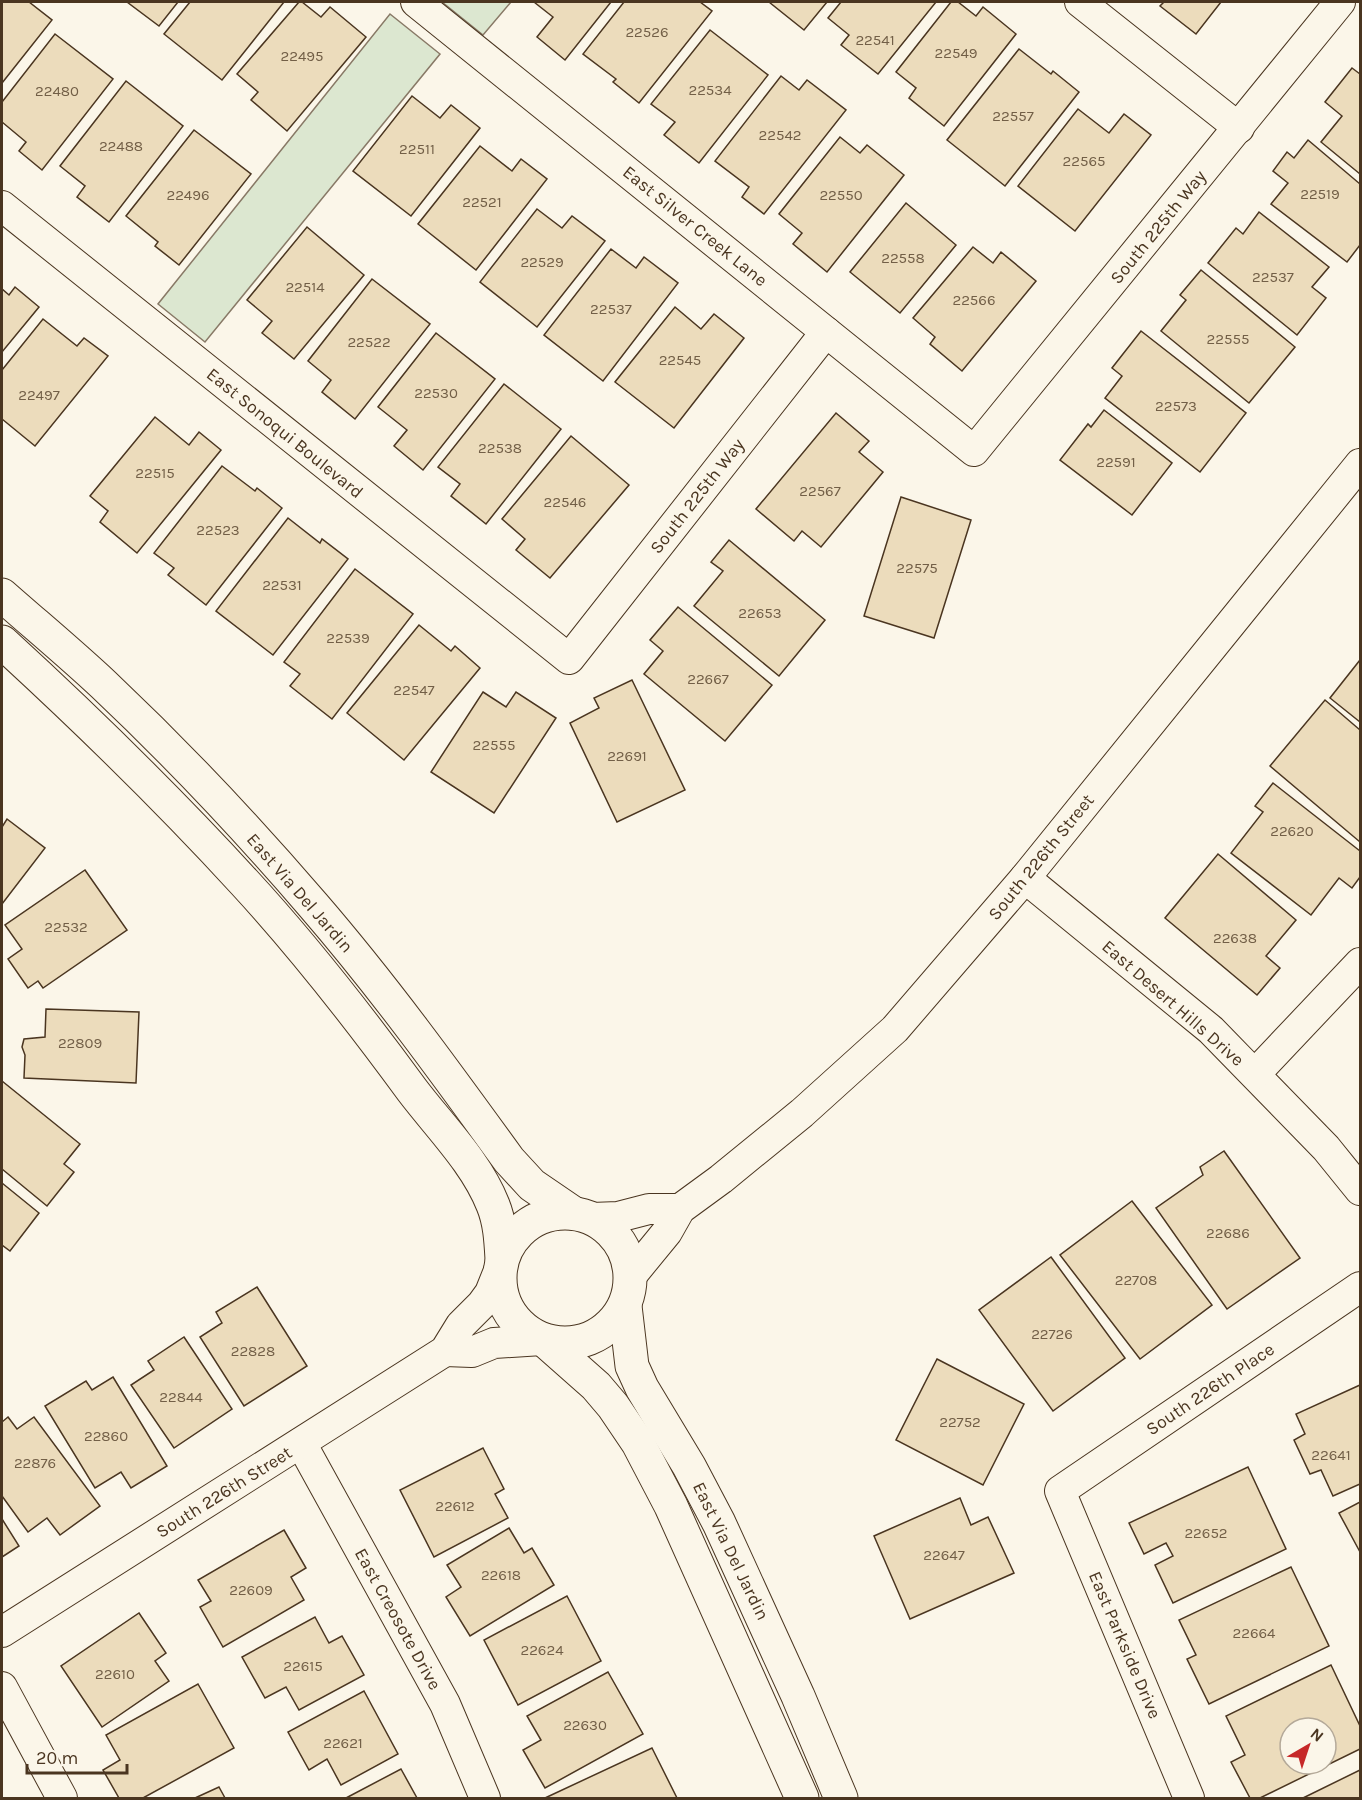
<svg xmlns="http://www.w3.org/2000/svg" width="1362" height="1800" viewBox="0 0 1362 1800" font-family="Karla,sans-serif">
  <style>
    .green { fill: #dce7d0; stroke: #887966; stroke-width: 1.5 }
    .building { fill: #ecdcbc; stroke: #4a3520; stroke-width: 1.5; fill-rule: evenodd }
    .lines { fill: none; stroke-linecap: round; stroke-linejoin: round }
    .street-casing { stroke: #4a3520; stroke-width: 32 }
    .secondary-casing { stroke: #4a3520; stroke-width: 35 }
    .street { stroke: #fbf6e9; stroke-width: 30 }
    .secondary { stroke: #fbf6e9; stroke-width: 33 }
    .labels { text-anchor: middle; dominant-baseline: central; stroke-width: 4.5; stroke-linejoin: round; paint-order: stroke }
    .number-label { font-size: 15px; fill: #725f47 }
    .street-label { font-size: 18px; fill: #4a3520; stroke: #fbf6e9 }
  </style>
  <rect width="100%" height="100%" fill="#fbf6e9"/>
  <g class="green">
    <path d="M442,2h69l-28,33z"/>
    <path d="M390,14l50,40 -235,288 -47,-38z"/>
  </g>
  <g class="building">
    <path d="M2,2h27l23,18 -50,63z"/>
    <path d="M127,2h51l-19,24z"/>
    <path d="M190,2h94l-62,78 -58,-46z"/>
    <path d="M299,2h3l19,15 9,-10 36,30 -79,94 -36,-31 7,-8 -21,-18z"/>
    <path d="M534,2h77l-46,58 -28,-23 16,-20z"/>
    <path d="M624,2h76l12,9 -73,92 -26,-21 3,-3 -33,-25z"/>
    <path d="M769,2h58l-23,28z"/>
    <path d="M841,2h95l-58,72 -37,-29 8,-10 -21,-17z"/>
    <path d="M951,2h7l18,14 7,-9 33,27 -72,92 -35,-28 7,-10 -20,-16z"/>
    <path d="M1164,2h57l-25,32 -36,-28z"/>
    <path d="M710,30l58,45 -69,88 -35,-28 11,-13 -24,-18z"/>
    <path d="M55,34l58,45 -71,91 -23,-19 7,-9 -24,-20v-20z"/>
    <path d="M1019,49l32,25 2,-3 26,21 -74,94 -58,-46z"/>
    <path d="M1352,68l8,6v100l-39,-32 21,-26 -17,-14z"/>
    <path d="M781,76l18,14 8,-10 39,30 -82,104 -22,-17 7,-10 -34,-26z"/>
    <path d="M126,81l57,45 -74,96 -32,-25 8,-11 -25,-20z"/>
    <path d="M412,96l28,22 11,-13 29,23 -69,88 -58,-45z"/>
    <path d="M1078,109l31,24 15,-19 27,21 -76,96 -57,-45z"/>
    <path d="M194,130l57,44 -72,91 -24,-19 3,-4 -32,-26z"/>
    <path d="M840,137l20,16 7,-8 37,30 -77,97 -34,-28 9,-11 -23,-19z"/>
    <path d="M1308,140l52,44v61l-13,17 -76,-58 17,-21 -15,-12 14,-19 7,6z"/>
    <path d="M480,146l32,25 9,-12 26,20 -71,91 -58,-46z"/>
    <path d="M906,203l50,42 -56,68 -50,-41z"/>
    <path d="M537,209l25,19 10,-12 33,25 -68,86 -57,-45z"/>
    <path d="M1259,212l70,55 -17,20 14,11 -29,37 -89,-72 28,-35 7,6z"/>
    <path d="M307,227l57,48 -70,84 -32,-26 10,-12 -25,-21z"/>
    <path d="M973,247l20,16 8,-11 35,29 -74,90 -32,-27 5,-7 -22,-19z"/>
    <path d="M611,249l25,19 8,-11 34,26 -75,98 -59,-46z"/>
    <path d="M1201,270l94,77 -46,56 -88,-72 25,-31 -6,-5z"/>
    <path d="M372,279l58,45 -75,95 -33,-27 9,-12 -23,-19z"/>
    <path d="M15,287l24,20 -37,45v-63l7,6z"/>
    <path d="M675,307l26,22 13,-15 30,24 -70,90 -59,-46z"/>
    <path d="M43,319l34,27 7,-8 24,18 -73,90 -33,-27v-49z"/>
    <path d="M1141,331l105,82 -46,59 -95,-74 17,-22 -10,-8z"/>
    <path d="M436,333l59,46 -72,91 -29,-24 13,-16 -29,-23z"/>
    <path d="M504,384l57,45 -75,95 -35,-28 9,-12 -22,-17z"/>
    <path d="M1104,410l68,53 -40,52 -72,-55 28,-36 3,3z"/>
    <path d="M836,413l33,28 -10,11 24,20 -62,75 -19,-16 -8,10 -38,-32z"/>
    <path d="M155,417l34,28 10,-13 22,18 -84,103 -37,-31 8,-11 -18,-15z"/>
    <path d="M571,436l58,49 -79,93 -34,-28 9,-11 -23,-20z"/>
    <path d="M222,466l33,25 2,-3 25,20 -76,97 -38,-30 6,-7 -20,-15z"/>
    <path d="M901,497l70,23 -37,118 -70,-22z"/>
    <path d="M288,518l32,25 2,-4 26,20 -75,96 -57,-44z"/>
    <path d="M729,540l96,80 -46,56 -85,-70 29,-35 -12,-9z"/>
    <path d="M355,569l58,45 -81,105 -42,-33 10,-12 -16,-12z"/>
    <path d="M678,607l94,78 -47,56 -81,-67 19,-23 -13,-11z"/>
    <path d="M419,625l32,26 4,-5 25,22 -76,92 -57,-47z"/>
    <path d="M1360,660v62l-30,-24z"/>
    <path d="M632,680l53,110 -68,32 -47,-99 29,-15 -5,-10z"/>
    <path d="M483,692l23,15 10,-15 40,26 -62,95 -63,-41z"/>
    <path d="M1325,700l35,30v112l-90,-76z"/>
    <path d="M1273,783l87,68v26l-8,11 -13,-10 -28,37 -80,-62 32,-41 -8,-6z"/>
    <path d="M7,819l38,29 -43,56v-77z"/>
    <path d="M1218,854l78,66 -30,36 14,12 -23,27 -92,-77z"/>
    <path d="M85,870l42,60 -84,58 -5,-7 -10,7 -20,-29 14,-10 -17,-24z"/>
    <path d="M46,1009l93,3 -3,71 -112,-5 1,-23 -3,-8 2,-8 21,-2z"/>
    <path d="M2,1081l78,63 -16,20 10,8 -27,34 -45,-37z"/>
    <path d="M1224,1151l76,107 -73,51 -71,-101 47,-33 -3,-8z"/>
    <path d="M2,1183l37,30 -29,38 -8,-6z"/>
    <path d="M1132,1201l80,104 -72,54 -80,-104z"/>
    <path d="M1051,1257l74,101 -72,53 -74,-101z"/>
    <path d="M257,1287l50,79 -63,40 -44,-69 22,-14 -6,-11z"/>
    <path d="M184,1337l48,72 -58,39 -43,-63 23,-15 -6,-9z"/>
    <path d="M937,1359l87,45 -41,81 -87,-45z"/>
    <path d="M113,1377l54,89 -36,22 -10,-16 -26,16 -50,-82 41,-25 6,9z"/>
    <path d="M1360,1385v99l-27,12 -12,-26 -11,4 -16,-34 11,-6 -9,-20z"/>
    <path d="M8,1417l9,12 17,-12 66,89 -40,29 -13,-17 -19,14 -26,-36v-74z"/>
    <path d="M483,1448l21,41 -9,5 13,24 -74,39 -34,-67z"/>
    <path d="M1248,1467l38,82 -113,54 -18,-38 18,-9 -7,-13 -22,11 -15,-31z"/>
    <path d="M960,1498l11,27 17,-8 26,56 -104,46 -36,-83z"/>
    <path d="M1360,1502v50l-21,-39z"/>
    <path d="M2,1519l17,27 -17,11z"/>
    <path d="M509,1528l15,25 8,-5 22,37 -84,51 -24,-39 15,-10 -14,-22z"/>
    <path d="M284,1530l22,38 -15,9 13,23 -81,47 -23,-40 11,-6 -13,-21z"/>
    <path d="M1291,1567l38,79 -120,58 -22,-45 9,-4 -17,-35z"/>
    <path d="M567,1596l34,65 -83,44 -34,-65z"/>
    <path d="M139,1613l27,40 -11,8 14,20 -67,46 -41,-61z"/>
    <path d="M315,1617l14,26 13,-7 22,39 -65,35 -13,-23 -21,11 -23,-41z"/>
    <path d="M1331,1665l29,61v23l-100,49h-10l-19,-36 14,-7 -19,-39zM1290,1728h36v36h-36z"/>
    <path d="M608,1672l35,62 -98,54 -22,-38 18,-10 -14,-24z"/>
    <path d="M198,1684l36,64 -91,50h-24l-16,-28 17,-10 -14,-25z"/>
    <path d="M364,1691l34,63 -57,31 -14,-26 -18,11 -21,-38z"/>
    <path d="M652,1748l25,50h-132z"/>
    <path d="M401,1769l16,29h-71z"/>
    <path d="M1360,1770v28h-57z"/>
    <path d="M219,1787l6,11h-30z"/>
  </g>
  <g class="lines">
    <g class="street-casing">
      <g id="street">
        <path d="M416,2l558,449 366,-449"/>
        <path d="M1080,2l159,126"/>
        <path d="M2,206l567,453 257,-327"/>
        <path d="M1025,878l186,152 115,118 34,42"/>
        <path d="M1255,1074l105,-111"/>
        <path d="M592,1218l26,-1 31,-8h31"/>
        <path d="M631,1276l36,-44 13,-23 41,-30 81,-66 93,-84 130,-151 335,-414"/>
        <path d="M445,1351l27,1 22,-9 48,-3"/>
        <path d="M301,1443l144,261 40,94"/>
        <path d="M2,1632l443,-281 16,-26 21,-21 8,-11 10,-25"/>
        <path d="M2,1687l60,111"/>
        <path d="M1189,1798l-129,-307 300,-204"/>
      </g>
    </g>
    <g class="secondary-casing">
      <g id="secondary">
        <path d="M2,595c34,30 69,59 102,90 73,69 143,143 209,220 70,81 133,168 196,255l23,25 41,28"/>
        <path d="M2,642c84,77 165,156 242,240 60,65 116,137 168,208 28,37 64,72 81,115 7,17 8,36 9,54"/>
        <circle cx="565" cy="1278" r="65"/>
        <path d="M625,1306l7,60 10,22 47,78 30,57 79,173 43,102"/>
        <path d="M544,1340l52,46 17,20 25,37 33,63 131,292"/>
      </g>
    </g>
    <use href="#street" class="street"/>
    <use href="#secondary" class="secondary"/>
  </g>
  <g class="labels">
    <g class="number-label">
      <text x="647" y="32">22526</text>
      <text x="875" y="40">22541</text>
      <text x="956" y="53">22549</text>
      <text x="302" y="56">22495</text>
      <text x="710" y="90">22534</text>
      <text x="57" y="91">22480</text>
      <text x="1013" y="116">22557</text>
      <text x="780" y="135">22542</text>
      <text x="121" y="146">22488</text>
      <text x="417" y="149">22511</text>
      <text x="1084" y="161">22565</text>
      <text x="1320" y="194">22519</text>
      <text x="188" y="195">22496</text>
      <text x="841" y="195">22550</text>
      <text x="482" y="202">22521</text>
      <text x="903" y="258">22558</text>
      <text x="542" y="262">22529</text>
      <text x="1273" y="277">22537</text>
      <text x="305" y="287">22514</text>
      <text x="974" y="300">22566</text>
      <text x="611" y="309">22537</text>
      <text x="1228" y="339">22555</text>
      <text x="369" y="342">22522</text>
      <text x="680" y="360">22545</text>
      <text x="436" y="393">22530</text>
      <text x="39" y="395">22497</text>
      <text x="1176" y="406">22573</text>
      <text x="500" y="448">22538</text>
      <text x="1116" y="462">22591</text>
      <text x="155" y="473">22515</text>
      <text x="820" y="491">22567</text>
      <text x="565" y="502">22546</text>
      <text x="218" y="530">22523</text>
      <text x="917" y="568">22575</text>
      <text x="282" y="585">22531</text>
      <text x="760" y="613">22653</text>
      <text x="348" y="638">22539</text>
      <text x="708" y="679">22667</text>
      <text x="414" y="690">22547</text>
      <text x="494" y="745">22555</text>
      <text x="627" y="756">22691</text>
      <text x="1292" y="831">22620</text>
      <text x="66" y="927">22532</text>
      <text x="1235" y="938">22638</text>
      <text x="80" y="1043">22809</text>
      <text x="1228" y="1233">22686</text>
      <text x="1136" y="1280">22708</text>
      <text x="1052" y="1334">22726</text>
      <text x="253" y="1351">22828</text>
      <text x="181" y="1397">22844</text>
      <text x="960" y="1422">22752</text>
      <text x="106" y="1436">22860</text>
      <text x="1331" y="1455">22641</text>
      <text x="35" y="1463">22876</text>
      <text x="455" y="1506">22612</text>
      <text x="1206" y="1533">22652</text>
      <text x="944" y="1555">22647</text>
      <text x="501" y="1575">22618</text>
      <text x="251" y="1590">22609</text>
      <text x="1254" y="1633">22664</text>
      <text x="542" y="1650">22624</text>
      <text x="303" y="1666">22615</text>
      <text x="115" y="1674">22610</text>
      <text x="585" y="1725">22630</text>
      <text x="343" y="1743">22621</text>
    </g>
    <g class="street-label">
      <text transform="translate(695 226) rotate(39)">East Silver Creek Lane</text>
      <text transform="translate(1158 227) rotate(-51)">South 225th Way</text>
      <text transform="translate(285 433) rotate(39)">East Sonoqui Boulevard</text>
      <text transform="translate(697 496) rotate(-52)">South 225th Way</text>
      <text transform="translate(1041 857) rotate(-51)">South 226th Street</text>
      <text transform="translate(300 893) rotate(49)">East Via Del Jardin</text>
      <text transform="translate(1173 1003) rotate(41)">East Desert Hills Drive</text>
      <text transform="translate(1210 1389) rotate(-34)">South 226th Place</text>
      <text transform="translate(224 1492) rotate(-32)">South 226th Street</text>
      <text transform="translate(731 1551) rotate(64)">East Via Del Jardin</text>
      <text transform="translate(398 1619) rotate(61)">East Creosote Drive</text>
      <text transform="translate(1125 1645) rotate(67)">East Parkside Drive</text>
    </g>
  </g>
  <rect width="1362" height="1800" fill="none" stroke="#4a3520" stroke-width="6"/>
  <g transform="translate(1308 1746) rotate(39)"><circle r="28" fill="#fbf6e9" stroke="#b4a999" stroke-width="1.5"/>
  <path d="M0-4.5L10 22L0 15L-10 22Z" fill="#c62828"/>
  <text y="-9" font-size="16" font-weight="bold" text-anchor="middle" fill="#4a3520">N</text>
  </g>
  <path d="M27 1764v9h100v-9" fill="none" stroke="#4a3520" stroke-width="3"/>
  <text x="36" y="1764" font-size="18" fill="#4a3520" stroke="#fbf6e9" stroke-width="4.5" paint-order="stroke">20 m</text>
</svg>
